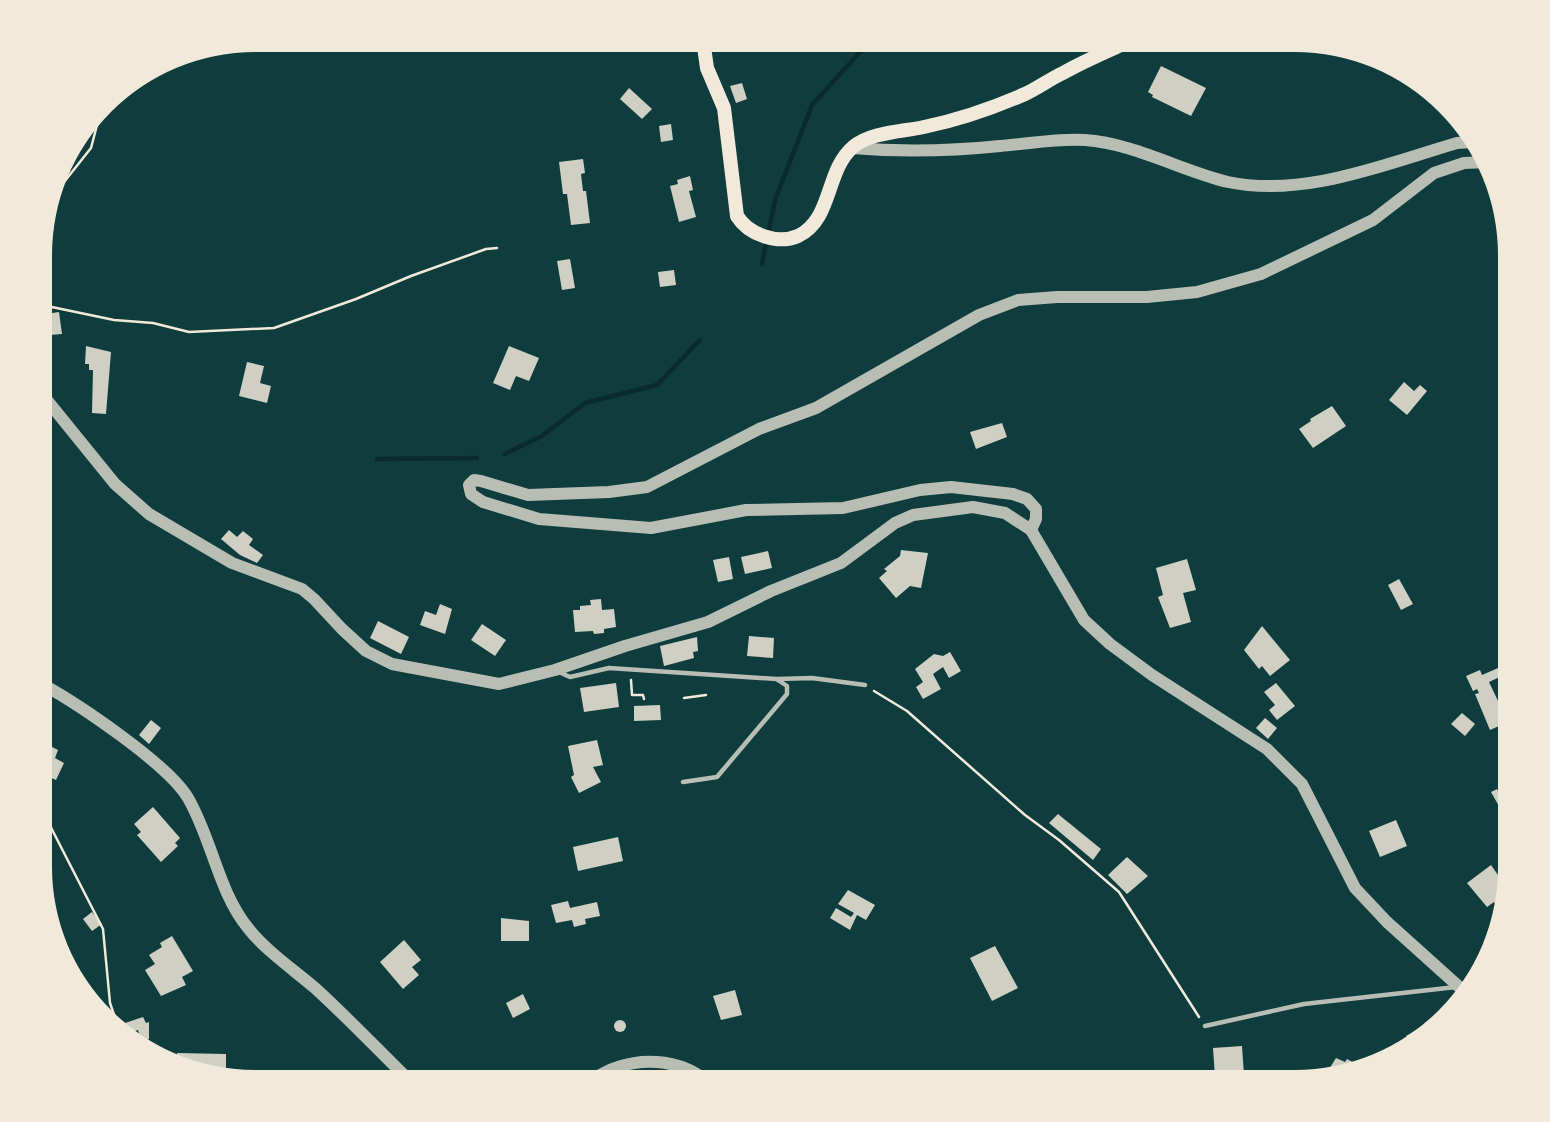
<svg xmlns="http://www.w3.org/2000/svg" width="1550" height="1122" viewBox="0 0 1550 1122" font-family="Roboto,sans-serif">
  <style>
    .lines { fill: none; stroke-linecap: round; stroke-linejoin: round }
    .stream { stroke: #0a2a2b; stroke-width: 4.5 }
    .building { fill: #cfcfc3 }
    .path { stroke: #f1e9da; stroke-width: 2.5 }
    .service { stroke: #b8beb3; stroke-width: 4.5 }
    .tertiary { stroke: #b8beb3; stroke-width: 12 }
    .secondary { stroke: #f1e9da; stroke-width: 14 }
  </style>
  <rect width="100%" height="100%" fill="#0f3d3e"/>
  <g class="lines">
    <g class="stream">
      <path d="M762,264l13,-64 37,-95 48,-53 17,-11"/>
      <path d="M505,454l37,-18 43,-33 72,-18 43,-45"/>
      <path d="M377,459l100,-1"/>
    </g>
  </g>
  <g class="building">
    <path d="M1161,66l45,22 -15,28 -39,-19 1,-2 -5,-3z"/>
    <path d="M742,83l5,16 -11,4 -6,-17z"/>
    <path d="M629,88l23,21 -10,10 -22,-20z"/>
    <path d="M671,124l2,16 -12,2 -2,-16z"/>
    <path d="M583,159l2,14 -4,1 2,17h3l4,32 -19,2 -4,-31h-4l-4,-32z"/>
    <path d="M690,176l3,14 -4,1 7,26 -17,5 -9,-36 8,-2 -1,-4z"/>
    <path d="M570,259l5,29 -13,2 -5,-29z"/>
    <path d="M674,270l2,15 -16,2 -2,-15z"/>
    <path d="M59,312l3,22 -13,1 -3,-21z"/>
    <path d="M86,346l25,6 -5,62 -14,-1 1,-43h-4v-6h-4z"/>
    <path d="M509,346l30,12 -10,23 -13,-5 -6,14 -17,-7z"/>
    <path d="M247,362l17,4 -4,17 11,3 -4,17 -28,-7z"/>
    <path d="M1404,382l10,9 6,-6 7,6 -20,24 -18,-15z"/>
    <path d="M1332,406l14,20 -33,22 -14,-19 12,-8 -1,-2z"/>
    <path d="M1002,423l5,14 -31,12 -6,-17z"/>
    <path d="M229,530l8,7 6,-6 10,8 -4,6 14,10 -6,8 -17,-8 -19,-16z"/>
    <path d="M901,550l27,3 -7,35 -11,-2 -14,12 -17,-20 8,-7 -3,-2 16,-13z"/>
    <path d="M768,551l4,17 -27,6 -4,-17z"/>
    <path d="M729,557l4,22 -15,3 -5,-22z"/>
    <path d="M1187,559l9,31 -13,3 8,29 -21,6 -12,-31 5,-2 -7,-27z"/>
    <path d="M1399,579l14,25 -12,6 -13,-25z"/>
    <path d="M601,599l1,11 12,-1 2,18 -12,2v4l-10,1 -1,-3 -18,1 -2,-22h7v-4l11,-1 -1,-5z"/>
    <path d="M440,604l12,5 -7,25 -25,-9 5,-14 11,4z"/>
    <path d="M378,621l31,16 -8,17 -31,-16z"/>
    <path d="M482,624l24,16 -11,16 -24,-16z"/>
    <path d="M1262,626l28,34 -20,16 -8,-10 -3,3 -15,-19z"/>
    <path d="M749,636l25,2 -1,20 -26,-2z"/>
    <path d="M697,637l1,14 -5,1 1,6 -30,8 -4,-20z"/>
    <path d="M950,652l11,19 -12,7 -6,-11 -10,7 8,15 -18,10 -7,-12 7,-5 -8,-13 19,-15 9,2z"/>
    <path d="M1505,665l3,8 -19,9 19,40 -18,8 -15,-36 4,-1 -2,-4 -4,2 -7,-15 14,-6 2,5z"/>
    <path d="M616,683l3,24 -35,5 -4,-24z"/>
    <path d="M1276,683l19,23 -18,14 -8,-10 6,-5 -11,-13z"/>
    <path d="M660,705l1,15 -27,1v-15z"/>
    <path d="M1462,713l13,11 -10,12 -14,-12z"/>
    <path d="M1265,718l12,10 -9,11 -12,-11z"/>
    <path d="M151,720l10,8 -12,16 -10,-9z"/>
    <path d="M597,740l6,25 -10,2 8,15 -22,11 -8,-16 3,-2 -6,-29z"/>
    <path d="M46,744l12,6 -3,8 9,5 -8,17 -14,-6v-28l3,1z"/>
    <path d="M1497,789l12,22v3l-4,3 -14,-25z"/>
    <path d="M153,807l27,31 -5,5 3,3 -17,16 -24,-27 4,-3 -7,-8z"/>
    <path d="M1058,814l43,35 -8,11 -44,-37z"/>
    <path d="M1396,820l11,26 -27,11 -11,-26z"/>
    <path d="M618,837l5,24 -45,10 -5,-24z"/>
    <path d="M1127,857l21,19 -21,18 -19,-19z"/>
    <path d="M1491,865l16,23 -4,21 -3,1 -6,-8 -7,5 -20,-24z"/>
    <path d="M848,890l27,15 -9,15 -9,-5 -7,15 -20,-12 6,-10 15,9 3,-4 -16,-9z"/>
    <path d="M568,901l2,7 27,-6 3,14 -15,3 1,5 -12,3 -2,-7 -16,3 -5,-18z"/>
    <path d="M92,912l10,12 -10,7 -9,-12z"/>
    <path d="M501,918l28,3v20h-28z"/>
    <path d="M172,936l21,35 -11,6 4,8 -25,11 -16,-26 10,-6 -6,-9 13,-8 -2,-4z"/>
    <path d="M404,940l17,20 -9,7 7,8 -16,14 -23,-27z"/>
    <path d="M995,946l23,42 -26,13 -22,-43z"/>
    <path d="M735,990l7,25 -21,5 -8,-24z"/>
    <path d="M523,994l7,15 -17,9 -7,-15z"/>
    <path d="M1440,1016l1,2 -31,25 -4,-7z"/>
    <path d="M143,1017l3,6 3,-1v17l-7,3 -4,-12 -13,4 -3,-10z"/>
    <circle cx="620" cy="1026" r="6"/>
    <path d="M1242,1046l2,29 -29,2 -2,-29z"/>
    <path d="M177,1053l49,1v23l-49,-11z"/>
    <path d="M1336,1058l9,4 2,-3 13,7 -34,8z"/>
  </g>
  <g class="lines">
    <g class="path">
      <path d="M53,196l38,-48 10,-38"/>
      <path d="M42,296l5,10 67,14 39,3 36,9 85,-4 82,-29 55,-23 75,-27 11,-1"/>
      <path d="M631,680l1,15h11l1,4"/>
      <path d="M874,691l33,20 118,104 34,25 60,52 80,125"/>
      <path d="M684,698l22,-3"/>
      <path d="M42,810l61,119 7,74 10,29"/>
    </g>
    <g class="service">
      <path d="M559,672l11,5 39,-9 168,11 35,-1 53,7"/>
      <path d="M683,782l34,-5 70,-83v-8l-9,-6"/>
      <path d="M1205,1026l99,-22 152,-17"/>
    </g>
    <g class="tertiary">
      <path d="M852,148c49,4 99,3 148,-2 29,-2 57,-8 85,-6 48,3 97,31 143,42 76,16 157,-18 229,-39l15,-1"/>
      <path d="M42,394l73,90 34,30 83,49 70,26 12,10 28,30 24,22 26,13 107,20 56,-14 70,-24 83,-24 63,-31 70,-28 54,-40 18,-8 60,-8 32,6 26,17 53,90 26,24 42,31 115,74 35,35 53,104 32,34 80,72"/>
      <path d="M1031,530l5,-11v-10l-9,-10 -14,-5 -62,-7 -31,3 -77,18 -97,2 -95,18 -112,-9 -56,-17 -12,-8 -2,-9 5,-5 7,1 47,14 81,-3 38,-5 112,-58 57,-21 163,-93 39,-15 39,-3h90l50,-5 64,-18 112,-54 61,-47 30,-10 24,-1"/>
      <path d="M42,684c36,20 126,80 146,114 24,41 30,93 60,130 17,22 46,42 67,60 33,30 63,62 95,93"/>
      <path d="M588,1081c10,-4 19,-11 30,-14 29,-10 65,-6 88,14"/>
    </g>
    <path class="secondary" d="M703,40l4,28 17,40 13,108c11,18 40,29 61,20 35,-17 27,-65 55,-89 18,-15 48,-15 71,-20 34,-7 69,-19 101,-33 13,-6 25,-15 38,-21 21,-12 45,-22 67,-32"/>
  </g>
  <path d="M0 0H1550V1122H0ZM255 52H1295A203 203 0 0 1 1498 255V867A203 203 0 0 1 1295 1070H255A203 203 0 0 1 52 867V255A203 203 0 0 1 255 52Z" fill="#f1e9da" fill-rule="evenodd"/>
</svg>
